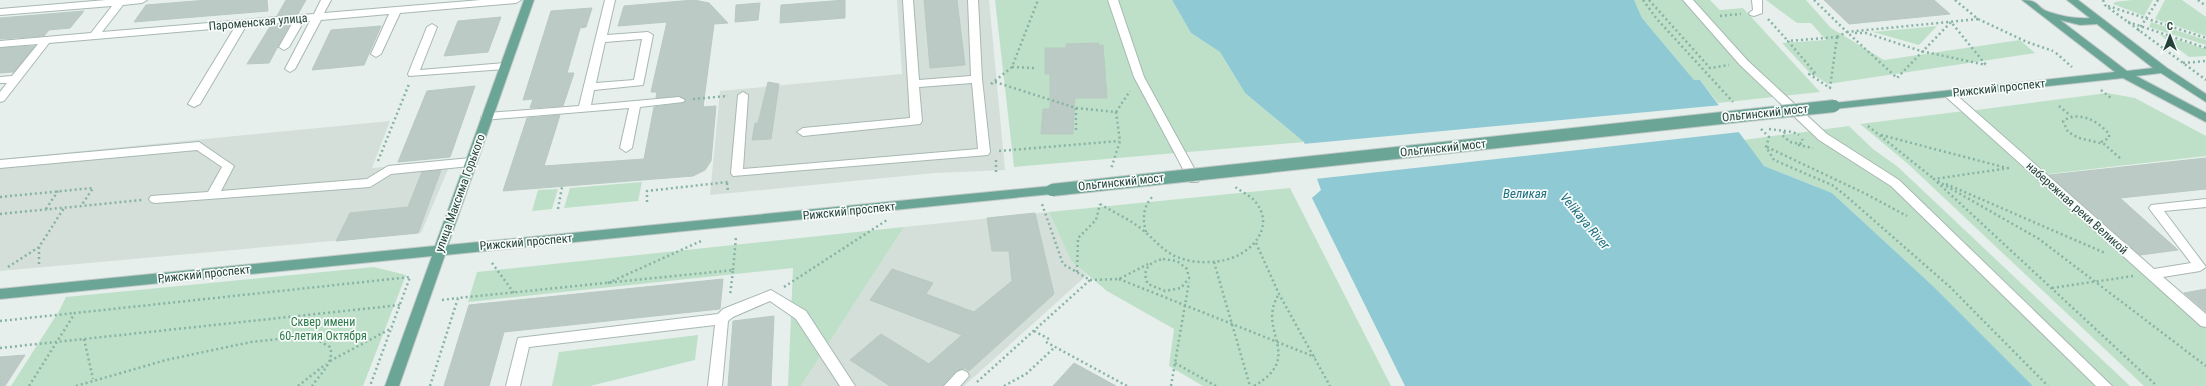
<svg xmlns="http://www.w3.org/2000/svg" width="2206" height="386" viewBox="0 0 2206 386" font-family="'Roboto Condensed',sans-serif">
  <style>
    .built { fill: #d4dfda }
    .green { fill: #bfe0c8 }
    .water { fill: #8ec9d4 }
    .pier { fill: #e6efeb }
    .building { fill: #bbcac4; stroke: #b8c9c2 }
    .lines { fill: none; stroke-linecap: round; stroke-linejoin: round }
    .minor-casing { stroke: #a8b8b2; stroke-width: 2 }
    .major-casing { stroke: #c2cac8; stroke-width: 2 }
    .path { stroke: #86b3a5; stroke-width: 2.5; stroke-dasharray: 2 3; stroke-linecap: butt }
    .minor { fill: #fff; fill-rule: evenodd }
    .major { fill: #6aa596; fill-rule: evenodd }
    .major-bridge-casing { stroke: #c2cac8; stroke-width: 14; stroke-linecap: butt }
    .major-bridge { stroke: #6aa596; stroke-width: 12 }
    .labels { text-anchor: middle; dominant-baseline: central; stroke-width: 3.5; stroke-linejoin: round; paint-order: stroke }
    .street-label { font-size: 12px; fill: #24423a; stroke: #f7fbf9 }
    .park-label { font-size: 12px; fill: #2d7a4b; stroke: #f7fbf9 }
    .water-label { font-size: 13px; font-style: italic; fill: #1c6f80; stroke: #f7fbf9 }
  </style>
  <rect width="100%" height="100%" fill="#e6efeb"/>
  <g class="built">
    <path d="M897,0h92l16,170 -70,3 -225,22 10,-104 182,-17z"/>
    <path d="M390,121l-18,47 80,-8 -31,73 -421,38v-112z"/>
    <path d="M1049,212l22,49 16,14 -123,111h-163l103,-159z"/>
  </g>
  <g class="green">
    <path d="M995,0h177l19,33 29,19 25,41 59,49 -290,25z"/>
    <path d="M1634,0h76l10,10 23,-2 77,84 -102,11 -18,-23h-6l-52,-62z"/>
    <path d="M1766,0h40l25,28 53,32 136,-20 15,13 -207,31 -19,-12 -27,-29 44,-3 -15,-17h-14z"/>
    <path d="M2132,0h21l-9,16 -31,-12 2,-2z"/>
    <path d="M2165,0h17l24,17v19l-51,-17z"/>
    <path d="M2151,22l55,18v5l-57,-18z"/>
    <path d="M1937,26l-18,19 -46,-13z"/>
    <path d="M2159,34l47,15v7l-17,1z"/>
    <path d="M2107,93l28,5 71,38v20l-167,19 -70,-64z"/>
    <path d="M1964,111l242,216v59h-62l-237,-223 -47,-39z"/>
    <path d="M1849,126l24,23 25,18 232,219h-97l-99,-99 -102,-94 -68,-27 -21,-26z"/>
    <path d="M642,182l-4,19 -74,7 6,-20z"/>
    <path d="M1290,188l101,198h-188l-34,-20 5,-37 -67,-38 -36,-30 -22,-49z"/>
    <path d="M558,189l-6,20 -20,2 6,-21z"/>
    <path d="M904,227l-103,159h-13l5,-118 -325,34 9,-30z"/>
    <path d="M374,267l32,8 -43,111h-352l48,-75 7,-14z"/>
    <path d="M698,335l-3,25 -105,26h-38l7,-34z"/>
  </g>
  <path class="water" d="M1172,0h462l8,18 52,62h6l64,86 68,27 102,94 99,99h-628l-93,-188 9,-8 -17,-48 -59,-49 -25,-41 -29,-19z"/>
  <path class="pier" d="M1722,105l18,27 -425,47 -12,-35z"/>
  <g class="building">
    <path d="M207,0h60l1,11 -134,11 12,-17z"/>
    <path d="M286,0h20l-8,14 -21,2z"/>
    <path d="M694,0l15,3 19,20 -14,1 -11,83 13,-1 -5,55 -6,9 -12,6 -190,15 24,-73 33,-3 -16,51 100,-7 10,-52 29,-4 3,-3 -7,-4 -23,2 1,-6h-6l16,-70 -49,4 6,-20z"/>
    <path d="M845,0v18l-65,5 1,-18z"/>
    <path d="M924,0h33l8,65 -35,3z"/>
    <path d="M1824,0h110l16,14 -101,10z"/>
    <path d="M760,3l-2,17 -23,2 1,-17z"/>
    <path d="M592,8l-6,19 -6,1 -13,45h7l-11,33 -33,2 3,-9 -10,1 28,-89z"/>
    <path d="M84,11l-14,17 -21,2 -5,6 -44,3v-21z"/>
    <path d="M501,17l-13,35 -44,4 14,-35z"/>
    <path d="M290,24l-21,39 -22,1 24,-39z"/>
    <path d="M381,26l-17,39 -52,5 19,-40z"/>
    <path d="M1099,43v3l4,-1 4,53h-32l-2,36h-32l2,-25h7v-35h-5v-26h21v-4z"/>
    <path d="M35,46l-21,26 -14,1v-25z"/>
    <path d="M768,82l11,2 -8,55 -19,1 3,-17h3z"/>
    <path d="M475,86l-25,71 -52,5 29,-71z"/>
    <path d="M2206,158v31l-86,9 58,52 -38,5 -91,-80z"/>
    <path d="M441,170l-23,63 -82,8 14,-28 58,-6 14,-35z"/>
    <path d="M1035,213l19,81 -85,77 -4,-3 -9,3 -14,15h-52l-40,-26 31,-26 48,30 33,-29 -92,-35 22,-31 41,14 -7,11 48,18 38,-31 -3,-30h-17l-5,-33z"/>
    <path d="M723,279l-3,30 -216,23 -15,54h-45l25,-81z"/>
    <path d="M2206,289v23l-22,-19z"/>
    <path d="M774,316l-3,70h-43l5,-65z"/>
    <path d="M25,355l-20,31h-5v-29z"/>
    <path d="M1074,363l42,23h-63z"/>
  </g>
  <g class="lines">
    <g class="minor-casing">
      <g id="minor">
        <path d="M106,0h41l-5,3 -19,2 -21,27 212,-18 7,-14h10l-7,13 157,-13h40l-5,3 -116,10 -19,41 -5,3 -5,-3 18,-40 -68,6 -26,49 -5,3 -5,-3 25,-48h-6l-15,26 -5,3 -5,-3 14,-25 -47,4 -46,78 -6,3 -6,-3 47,-77 -186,16 -45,58 -4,1v-10l7,-9h-7v-6l12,-1 26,-32 -38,3v-6l91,-8 21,-27 -112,9v-6z"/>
        <path d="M605,0h10l-8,35 41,-3 5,3 -10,50 -49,5 -3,15 88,-8 6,3 -2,2 -43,5 -8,41 -6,4 -6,-4 9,-40 -146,12 -2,-3 6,-4 92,-7zM642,39l-8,41 -38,3 9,-41z"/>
        <path d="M903,0h10l6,80 52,-4 -3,-76h10l4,79 8,73 -2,3 -255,21 -2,-3 7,-78 5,-3 5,3 -5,74 235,-20 -6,-66 -53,4 3,34 -2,3 -117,12 -6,-4 6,-4 107,-10z"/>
        <path d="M1108,0h10l26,77 56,102 -2,3h-8l-56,-105z"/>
        <path d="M1683,0h10l55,61 79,73 72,46 213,206h-16l-205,-200 -72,-46 -79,-75z"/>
        <path d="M1752,0h10v13l-8,3 -4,-1 -1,-2 4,-3z"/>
        <path d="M432,24l5,3 -17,43 85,-7 5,3 -5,3 -96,7 -1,-2 19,-47z"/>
        <path d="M1949,91l4,1 201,177 37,-6 -40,-52 -2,-3 2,-3 55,-6v8l-42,4 42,56 -6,4 -37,6 43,37v13l-5,-1 -256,-230 -1,-2z"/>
        <path d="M199,142l35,24 -13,25 146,-12 21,-13 82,-8 6,4 -6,4 -79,8 -21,13 -215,16 -4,-1 -2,-3 2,-3 57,-4 14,-25 -25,-17 -197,18v-8z"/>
        <path d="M771,290l35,21 49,75h-15l-44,-67 -26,-18 -37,16 -5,4 -6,65h-14l7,-61 -186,22 -9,39h-14l12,-48 200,-24 5,-5z"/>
        <path d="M962,370l5,2 2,4 -9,10h-16l13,-14z"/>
      </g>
    </g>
    <g class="major-casing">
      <g id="major">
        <path d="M524,0h10l-86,245 604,-59 6,4 -6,4 -607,61 -46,131h-14l47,-130 -432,43v-10l435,-43z"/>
        <path d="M2022,0c19,0 14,8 27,12 12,4 28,7 41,6l-23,-18h11l89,68 39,26v8l-45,-29 -25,3 70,37v9l-83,-44 -289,31 -6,-3 6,-3 281,-31zM2060,20l20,5 17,-1 56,44 -26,3z"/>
      </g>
    </g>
    <g class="path">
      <path d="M1643,0l13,18 77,84"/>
      <path d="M1649,0l61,68 19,-3"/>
      <path d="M1814,0l33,32 -10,5"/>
      <path d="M1955,0l23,19 49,23 26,9"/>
      <path d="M2103,0l2,5 101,75"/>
      <path d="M2198,0l8,6"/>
      <path d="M2108,6l98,32"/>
      <path d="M1720,16l21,-2"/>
      <path d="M1768,19l20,22"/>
      <path d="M1978,19l-131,13 50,46 54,-56 35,43"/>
      <path d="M2128,22l78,26"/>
      <path d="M2138,31l20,-31"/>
      <path d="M1855,33h11l55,18 65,14"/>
      <path d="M1837,37l-7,51 -21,-14h7l-28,-33z"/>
      <path d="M2056,53l16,14"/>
      <path d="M2183,63l23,-2"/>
      <path d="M1012,67l22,1"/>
      <path d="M995,82l81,26v25"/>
      <path d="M991,84l21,-17 26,-67"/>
      <path d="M2101,90l10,8"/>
      <path d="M693,99l35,-3"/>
      <path d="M2059,106l12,10"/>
      <path d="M1076,108l40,4 4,29 -9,28"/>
      <path d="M1116,112l14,-21"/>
      <path d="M1868,126l66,53"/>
      <path d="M1761,129l8,8 -3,10 8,13 58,25 13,10 105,92 98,99"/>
      <path d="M1769,129l24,3 6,3"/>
      <path d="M1785,132l-3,3 8,7 10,2 3,-3 -1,-2"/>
      <path d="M1881,135l126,33"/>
      <path d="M2101,142l8,-4v-4c-11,-13 -30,-24 -46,-13l5,11 11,6 25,6 17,15"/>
      <path d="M1798,145l15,3"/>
      <path d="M1767,147l99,47 41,22"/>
      <path d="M999,151l120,-10"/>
      <path d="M996,160v15"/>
      <path d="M378,161l31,-77"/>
      <path d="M2009,168l-75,11 105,60 167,127"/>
      <path d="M1937,182l220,204"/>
      <path d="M727,183l1,9"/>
      <path d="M1946,184l159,69"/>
      <path d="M0,197l93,-9 -12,18"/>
      <path d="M647,202v-11l81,-9"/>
      <path d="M1100,204c13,8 27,14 39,23 16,12 25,27 44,32 13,4 29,4 42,1 27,-6 52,-34 29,-60 -5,-5 -14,-9 -20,-14"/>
      <path d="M46,209l12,-18"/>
      <path d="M558,209l4,-22"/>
      <path d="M0,214l142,-14"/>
      <path d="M1146,232c-4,-14 -3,-26 8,-37"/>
      <path d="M1256,243l23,51 51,92"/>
      <path d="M39,247v17"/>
      <path d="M1163,259l14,2 10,8 2,9 -8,10 -16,3 -17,-7c-7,-14 1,-22 15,-25z"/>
      <path d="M1214,262l36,124"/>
      <path d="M492,263l22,30"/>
      <path d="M8,267l31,-20 25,-39"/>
      <path d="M733,270l3,-33"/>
      <path d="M1077,272l1,-34 18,-18 4,-16"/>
      <path d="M1119,279l196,78"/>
      <path d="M1090,280l29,-1 29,-15"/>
      <path d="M608,283l93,-42"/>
      <path d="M784,287l103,-67"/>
      <path d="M2052,288l81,-12"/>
      <path d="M442,300l16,-2"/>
      <path d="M0,321l75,-8"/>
      <path d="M1034,331l15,8"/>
      <path d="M84,339l9,40"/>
      <path d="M1046,342l81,44"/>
      <path d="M0,348l400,-43"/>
      <path d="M330,361l62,-33"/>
      <path d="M1175,363l41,23"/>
      <path d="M977,382l113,-102 -27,-16 -21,-60"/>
      <path d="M29,386l46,-73 335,-36 -40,109"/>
      <path d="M76,386l90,-26 85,-18 37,-4 28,1 14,8c5,15 -10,27 -18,39"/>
      <path d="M298,386l28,-22"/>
      <path d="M430,386l28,-88 275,-28 -3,26"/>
      <path d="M1004,386l22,-12 29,-27"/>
      <path d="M1171,386l18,-104"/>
      <path d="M1254,386c52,-30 1,-55 25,-92"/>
    </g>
    <use href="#minor" class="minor"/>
    <use href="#major" class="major"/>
    <g class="major-bridge-casing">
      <path id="major-bridge" d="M1052,190l782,-84"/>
    </g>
    <use href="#major-bridge" class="major-bridge"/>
  </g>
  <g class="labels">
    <g class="street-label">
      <text transform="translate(258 22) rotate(-5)">Пароменская улица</text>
      <text transform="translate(1999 88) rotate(-6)">Рижский проспект</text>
      <text transform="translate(1765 113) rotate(-6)">Ольгинский мост</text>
      <text transform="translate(1443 148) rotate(-6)">Ольгинский мост</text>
      <text transform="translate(1121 182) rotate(-6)">Ольгинский мост</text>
      <text transform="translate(460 193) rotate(-70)">улица Максима Горького</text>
      <text transform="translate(2077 208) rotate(42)">набережная реки Великой</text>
      <text transform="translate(849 211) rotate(-6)">Рижский проспект</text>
      <text transform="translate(526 242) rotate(-5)">Рижский проспект</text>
      <text transform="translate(204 274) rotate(-6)">Рижский проспект</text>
    </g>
    <g class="park-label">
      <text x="323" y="322">Сквер имени<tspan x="323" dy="14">60-летия Октября</tspan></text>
    </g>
    <g class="water-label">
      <text x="1525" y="193">Великая</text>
      <text transform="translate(1585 221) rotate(50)">Velikaya River</text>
    </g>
  </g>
  <g transform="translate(2170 36)" stroke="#f7fbf9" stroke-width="3" paint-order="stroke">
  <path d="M0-3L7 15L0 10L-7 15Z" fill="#24423a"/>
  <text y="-6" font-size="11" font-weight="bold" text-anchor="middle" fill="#24423a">С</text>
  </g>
</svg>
